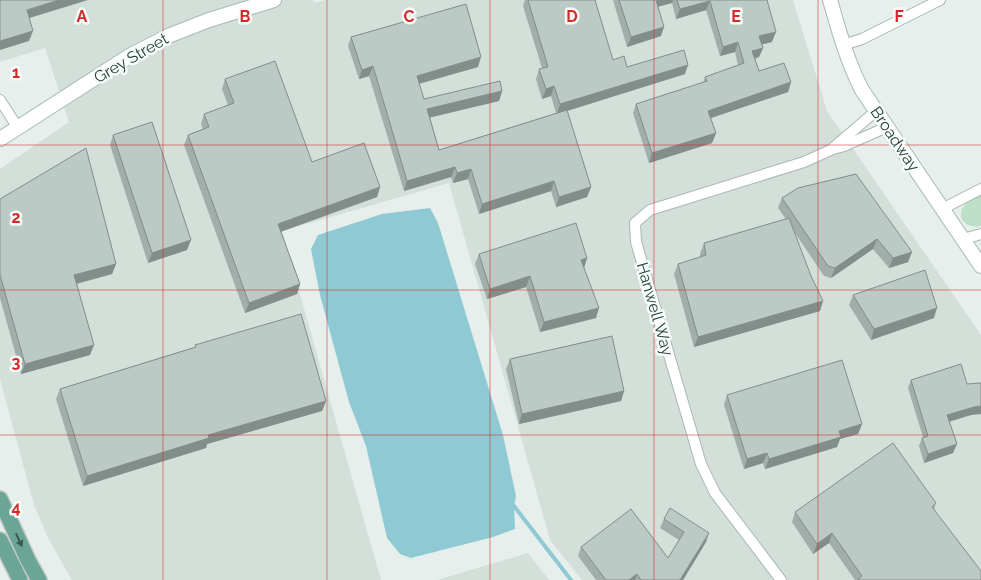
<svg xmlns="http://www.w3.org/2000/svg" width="981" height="580" viewBox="0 0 981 580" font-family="Raleway,sans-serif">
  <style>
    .built { fill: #d4dfda }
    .green { fill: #bfe0c8 }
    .water { fill: #8ec9d4 }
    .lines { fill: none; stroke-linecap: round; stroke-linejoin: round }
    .stream { stroke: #8ec9d4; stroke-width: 4 }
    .street-casing { stroke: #a8b8b2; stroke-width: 12 }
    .secondary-casing { stroke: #a4bbb3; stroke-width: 16 }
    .primary-casing { stroke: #c2cac8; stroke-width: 18 }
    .street { stroke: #fff; stroke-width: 10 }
    .secondary { stroke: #fff; stroke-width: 14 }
    .primary { stroke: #6aa596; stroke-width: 15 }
    .wall { fill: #a1aea9 }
    .shaded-wall { fill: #838d89 }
    .building { fill: #bbcac4; stroke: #838d89 }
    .oneway { fill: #365b51 }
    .grid { fill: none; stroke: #d62828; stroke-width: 1; stroke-opacity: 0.55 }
    .labels { text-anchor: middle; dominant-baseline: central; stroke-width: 5; stroke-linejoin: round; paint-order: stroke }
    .street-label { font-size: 16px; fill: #24423a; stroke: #f7fbf9 }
    .grid-label { font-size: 16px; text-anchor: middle; font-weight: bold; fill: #d62828; stroke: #f7fbf9; stroke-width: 5; stroke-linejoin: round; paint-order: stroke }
  </style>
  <rect width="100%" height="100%" fill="#e6efeb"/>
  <g class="built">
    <path d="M0,0h313l1,3 12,-3h467l34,111 154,224v245h-399l-32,-40 -101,-357 -167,48 99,349h-309l-24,-42 -14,-33 -34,-126v-210l69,-47 -24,-74 -45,14z"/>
    <path d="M528,553l21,27h-112z"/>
  </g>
  <path class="green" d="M981,195v31c-10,3 -24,-4 -19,-17 3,-7 13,-10 19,-14z"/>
  <path class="water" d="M430,208l8,15 65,212 13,61 -2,10 1,23 -22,8 -82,21 -11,-4 -13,-16 -21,-92 -17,-44 -29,-107 -9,-46 7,-14 64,-21z"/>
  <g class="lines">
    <path class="stream" d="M514,506l57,74"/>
    <g class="street-casing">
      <g id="street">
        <path d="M843,45l19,-6 78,-39"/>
        <path d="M0,100l18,28"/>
        <path d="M833,148l43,-37"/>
        <path d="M942,209l39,-20"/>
        <path d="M963,239l18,-5"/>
        <path d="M781,580l-66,-87 -14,-29 -65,-222 -1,-19 15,-13 154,-48 29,-13 11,-3 43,-19"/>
      </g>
    </g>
    <g class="secondary-casing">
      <g id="secondary">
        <path d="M830,0c9,31 17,61 32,90l119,176"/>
        <path d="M0,139l131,-84 37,-19 41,-16 65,-20"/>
      </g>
    </g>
    <g class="primary-casing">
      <g id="primary">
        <path d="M0,499l28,61 11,20"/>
        <path d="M0,540l20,40"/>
      </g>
    </g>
    <use href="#street" class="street"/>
    <use href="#secondary" class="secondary"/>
    <use href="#primary" class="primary"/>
  </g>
  <g class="wall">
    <path d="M525,0h70l18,60 14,7 58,7 -118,37 24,76 -4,10 -31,10 -5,-16 -72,23 -11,-35 -15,4 -2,-6 -47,14 -35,-115 -10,3 -11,-33 3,-9 127,30 -59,17 5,15 78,-8 -3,10 -69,16 9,33 117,-37 -5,-17 -9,3 -6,-20 3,-10 3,-1 -19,-62z"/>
    <path d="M613,0h154l5,42 -10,2 1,4 -4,9 -4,2 4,12 32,11 -3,10 -77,26 5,15 -4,10 -63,20 -16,-50 3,-9 67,-21 2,-6 33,-12 -3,-13 -15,4 -14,-46 -30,9 -4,-16 -14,4 3,29 -34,11z"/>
    <path d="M225,79l87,83 68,25 -3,10 -96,34 19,53 -3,10 -52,19 -61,-168 4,-10 15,-6 -2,-5 3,-10 24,-9 -6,-16z"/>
    <path d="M113,135l74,115 -39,13 -38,-118z"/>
    <path d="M856,174l52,88 -19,6 -16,-19 -42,29 -7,-2 -29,-43 25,78 -126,36 -20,-73 4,-10 22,-7v-3l4,-11 82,-24 -8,-11 4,-10z"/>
    <path d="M0,199l116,65 -4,10 -35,10 13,71 -69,19 -21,-76z"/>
    <path d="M479,254l108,4 -3,10 12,50 -56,14 -14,-45 -39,12 -12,-35z"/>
    <path d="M853,295l81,23 -63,22 -22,-35z"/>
    <path d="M195,345l131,56 -4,10 -115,33 -1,4 -123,38 -27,-87 4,-10 135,-42z"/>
    <path d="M510,359l114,32 -3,10 -102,23 -13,-55z"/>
    <path d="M911,380l56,4 4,31 -22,7 4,31 -29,10 -5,-17 3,-8 1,-1 -15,-49z"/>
    <path d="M727,395l135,29 -4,10 -18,5 -3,8 -72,22 -2,-6 -19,6 -20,-64z"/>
    <path d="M936,503l-2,7 47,70h-126l-26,-37 -16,11 -21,-32 3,-10z"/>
    <path d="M664,519l42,23 -23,38h-87l-18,-24 3,-9 87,11 11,-18 -19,-12z"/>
  </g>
  <g class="shaded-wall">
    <path d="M59,0h29l-65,20 4,-10z"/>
    <path d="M655,0h18l-1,3 -20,5z"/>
    <path d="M710,1l-4,9 -30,9 4,-10z"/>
    <path d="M664,27l-3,9 -34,11 4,-10z"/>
    <path d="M33,31l-4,10 -29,9v-9z"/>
    <path d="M776,32l-4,10 -16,4 3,-10z"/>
    <path d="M738,42l-3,10 -15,4 3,-9z"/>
    <path d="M763,48l-4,9 -10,3 3,-9z"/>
    <path d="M481,57l-3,10 -64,18 3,-9z"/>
    <path d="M688,65l-3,9 -128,40 3,-10z"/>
    <path d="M373,66l-4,10 -10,3 3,-9z"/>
    <path d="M791,82l-3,10 -83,28 3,-9z"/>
    <path d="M554,86l-3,10 -9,3 4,-10z"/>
    <path d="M502,91l-3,10 -75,18 3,-10z"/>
    <path d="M716,133l-4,10 -63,20 3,-10z"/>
    <path d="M455,167l-4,10 -47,14 3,-10z"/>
    <path d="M471,169l-3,10 -15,4 4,-10z"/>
    <path d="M554,181l-3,10 -72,23 3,-10z"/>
    <path d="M380,187l-3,10 -102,37 3,-10z"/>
    <path d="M591,187l-4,10 -31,10 3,-10z"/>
    <path d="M877,239l-4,10 -42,29 4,-10z"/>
    <path d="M191,240l-4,10 -39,13 4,-10z"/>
    <path d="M912,252l-4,10 -19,6 4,-10z"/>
    <path d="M587,258l-3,10 -3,-8z"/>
    <path d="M116,264l-4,10 -41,11 3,-10z"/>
    <path d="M530,276l-4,11 -39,12 3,-10z"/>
    <path d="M300,284l-3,10 -52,19 4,-10z"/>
    <path d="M823,301l-3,10 -126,36 4,-10z"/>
    <path d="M599,308l-3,10 -56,14 4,-10z"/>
    <path d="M937,308l-3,10 -63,22 3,-11z"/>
    <path d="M94,345l-4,10 -69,19 4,-10z"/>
    <path d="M624,391l-3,10 -102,23 3,-10z"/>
    <path d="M326,401l-4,10 -115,33 -1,4 -123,38 4,-10 121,-41z"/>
    <path d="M981,406v8l-10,1 -27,8 3,-8 27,-8z"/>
    <path d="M862,424l-4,10 -18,5 -3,8 -72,22 4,-10 70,-28z"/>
    <path d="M957,444l-4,9 -29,10 4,-9z"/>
    <path d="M767,453l-4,10 -19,6 3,-10z"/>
    <path d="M709,533l-3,9 -23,38h-3z"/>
    <path d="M832,533l-3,10 -16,11 4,-10z"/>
    <path d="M637,574l-2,6h-6z"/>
  </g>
  <g class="building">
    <path d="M0,0h59l-32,10 6,21 -33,10z"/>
    <path d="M528,0h67l18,60 11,-4 3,11 57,-17 4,15 -128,39 -6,-18 -8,3 -7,-20 9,-2z"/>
    <path d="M619,0h37l8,27 -33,10z"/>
    <path d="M677,0h90l9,32 -17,4 4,12 -11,3 7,20 25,-8 7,19 -83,29 8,22 -64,20 -16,-49 71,-23 -2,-4 39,-14 -6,-21 -15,5 -13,-46 -30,8z"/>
    <path d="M466,4l15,53 -64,19 7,23 76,-18 2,10 -75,18 12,41 128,-40 24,77 -32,10 -5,-16 -72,23 -11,-35 -14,4 -2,-6 -48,14 -34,-115 -11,4 -11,-33z"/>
    <path d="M275,61l37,101 52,-19 16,44 -102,37 22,60 -51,19 -61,-168 21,-8 -5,-13 30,-11 -9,-24z"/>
    <path d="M152,122l39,118 -39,13 -39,-118z"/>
    <path d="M86,148l30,116 -42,11 20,70 -69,19 -25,-89v-76z"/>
    <path d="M856,174l56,78 -19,6 -16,-19 -42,29 -7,-2 -46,-68 16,-10z"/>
    <path d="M789,218l22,58 12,25 -125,36 -20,-73 28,-9 -2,-12z"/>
    <path d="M576,223l11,35 -6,2 18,48 -55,14 -14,-46 -40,13 -11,-35z"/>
    <path d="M925,270l12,38 -63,21 -21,-34z"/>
    <path d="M301,314l25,87 -118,34 1,3 -122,38 -27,-87 136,-42 -1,-2z"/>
    <path d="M612,336l12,55 -102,23 -12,-55z"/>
    <path d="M842,360l20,64 -23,7 2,6 -72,22 -2,-6 -20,6 -20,-64z"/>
    <path d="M961,364l6,20 14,-1v23l-7,1 -27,8 10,29 -29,10 -6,-16 6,-2 -17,-56z"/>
    <path d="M893,443l43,60 -4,4 49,64v9h-123v-1l4,-3 -30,-43 -15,11 -22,-32z"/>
    <path d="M670,508l39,25 -29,47h-39l-4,-6 -8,6h-23l-25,-33 50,-38 37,49 16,-26 -20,-13z"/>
  </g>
  <defs><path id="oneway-solid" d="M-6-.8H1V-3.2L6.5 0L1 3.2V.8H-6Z" transform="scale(1.25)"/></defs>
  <use class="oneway" href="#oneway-solid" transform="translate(19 540) rotate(65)"/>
  <path class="grid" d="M163,0v580M327,0v580M490,0v580M654,0v580M818,0v580M0,145h981M0,290h981M0,435h981"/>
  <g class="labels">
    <g class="street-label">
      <text transform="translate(131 58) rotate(-30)">Grey Street</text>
      <text transform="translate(895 139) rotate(56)">Broadway</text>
      <text transform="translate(655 309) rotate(74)">Hanwell Way</text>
    </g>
  </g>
  <g class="grid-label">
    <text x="82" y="22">A</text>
    <text x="245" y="22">B</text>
    <text x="409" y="22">C</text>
    <text x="572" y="22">D</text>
    <text x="736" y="22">E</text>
    <text x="899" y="22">F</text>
    <text x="16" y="78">1</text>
    <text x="16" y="223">2</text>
    <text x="16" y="368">3</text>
    <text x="16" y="513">4</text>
  </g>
</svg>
